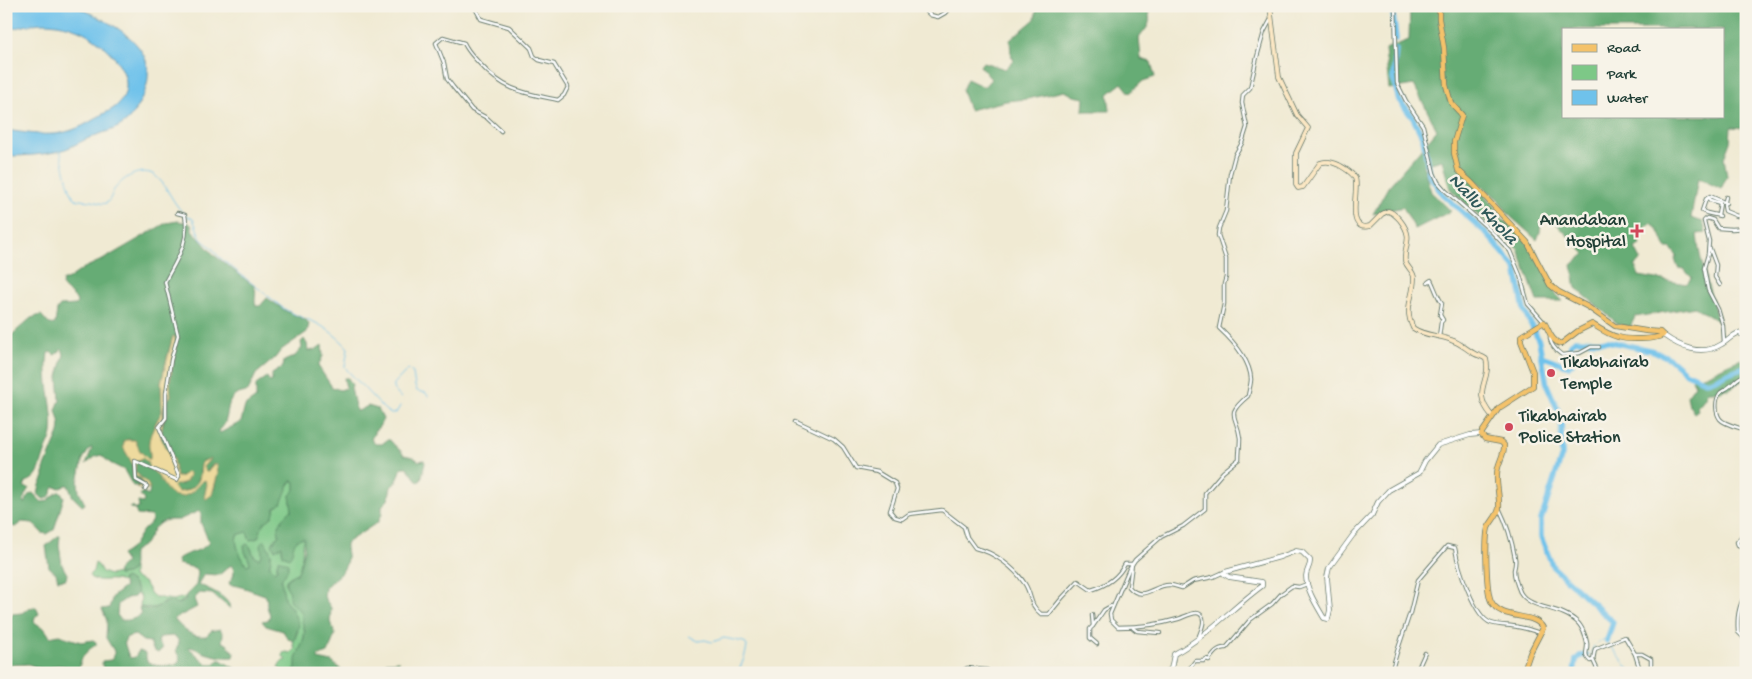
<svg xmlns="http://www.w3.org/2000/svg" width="1752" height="679" viewBox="0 0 1752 679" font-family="'Gochi Hand',sans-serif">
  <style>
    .green { fill: #7dc887; stroke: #4e825e }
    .forest { fill: #66ac74; stroke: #427454; fill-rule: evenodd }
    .sand { fill: #eeda9e; stroke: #868c69 }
    .water { fill: #6fc2eb; stroke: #478090 }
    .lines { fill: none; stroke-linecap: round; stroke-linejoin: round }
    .stream { stroke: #6fc2eb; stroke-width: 1 }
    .river { stroke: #6fc2eb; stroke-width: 5.5 }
    .minor-casing { stroke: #687a6c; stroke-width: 4.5 }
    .tertiary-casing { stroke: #687a6c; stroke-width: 5.5 }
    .secondary-casing { stroke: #687a6c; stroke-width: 5.5 }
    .primary-casing { stroke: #687a6c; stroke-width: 6 }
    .minor { stroke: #fff; stroke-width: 2.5 }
    .tertiary { stroke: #fff; stroke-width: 4 }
    .secondary { stroke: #fbe7c3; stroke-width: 4 }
    .primary { stroke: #f4c26a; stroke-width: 4.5 }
    .poi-dot { fill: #d1495b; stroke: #f7f3e8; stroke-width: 2 }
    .labels { text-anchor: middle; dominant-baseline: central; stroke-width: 5; stroke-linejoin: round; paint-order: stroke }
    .poi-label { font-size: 18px; fill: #1f3d34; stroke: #f7f3e8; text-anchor: start }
    .water-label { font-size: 19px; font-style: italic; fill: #2f5859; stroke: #f7f3e8 }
  </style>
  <rect width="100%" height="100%" fill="#f7f3e8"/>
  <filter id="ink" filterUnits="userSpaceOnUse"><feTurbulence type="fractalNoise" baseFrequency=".02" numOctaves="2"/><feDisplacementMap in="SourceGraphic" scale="10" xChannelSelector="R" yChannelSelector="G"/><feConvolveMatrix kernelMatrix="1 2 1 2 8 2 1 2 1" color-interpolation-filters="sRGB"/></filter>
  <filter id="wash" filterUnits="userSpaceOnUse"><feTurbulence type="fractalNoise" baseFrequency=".0096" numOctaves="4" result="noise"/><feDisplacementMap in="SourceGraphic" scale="20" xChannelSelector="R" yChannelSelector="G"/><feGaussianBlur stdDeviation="1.12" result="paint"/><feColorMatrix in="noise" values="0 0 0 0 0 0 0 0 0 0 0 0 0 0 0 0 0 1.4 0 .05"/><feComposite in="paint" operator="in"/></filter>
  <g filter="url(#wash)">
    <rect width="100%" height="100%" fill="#f0ead3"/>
    <g class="green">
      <path d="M292,481l3,1v8l-5,5 2,15 -10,10 -3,15 -5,5 1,10 7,-4v6l10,-1c0,-7 4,-15 12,-13 -3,11 0,27 -8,36h-2l-8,7 -1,3 5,8v10l12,10c1,2 3,23 2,24 -2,12 -8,20 -8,32l-3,4 -12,-2 -3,-3 3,-5 5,-2 -3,-4v-3l4,-1 3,1 5,-4 -2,-6 5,-12 -6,-22 -8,-10 -3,-19 6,-9 -10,-8v6l-4,2c-6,-6 -2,-8 -2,-14 1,-4 -3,-8 -4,-12l-5,10 -3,4 -5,-3 -3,-8 -5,6 4,8v2l-4,1c-5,-9 -12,-20 -9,-30l10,-3 3,8 8,-2 5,-14 9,-7 3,-9 6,-4 4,-13z"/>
      <path d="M95,563l3,2 4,7 8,3 8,-2v2c7,0 12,-1 15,-8v10l11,5 7,12 4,3 18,3 12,-3v2l-7,5 -13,-2c-13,8 -11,6 -25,5l1,-11 -4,-2c1,-8 -5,-12 -11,-15l-4,3c-10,-5 -21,1 -31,-4l-2,-3 4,-4z"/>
    </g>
    <g class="forest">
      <path d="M1037,6h118l-7,4c4,15 -1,17 -9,28l2,21 10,3 4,15 -12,4 -13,12 -8,-10 -14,11 2,17h-27l1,-13 -10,-2 -9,-5 -38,8 -21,2 -37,9 -7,-20 5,-11 17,8 7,-8 -11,-13 3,-4 22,7 9,-9 -3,-5 -1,-15 25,-21z"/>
      <path d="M1410,6h336v122l-15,-1 -1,15 -6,16 3,18 -6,13 -23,-11 -7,40 12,4 3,11 -9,1c2,30 15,57 20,87l-22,-14 -60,10 -5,10 -12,-3 -42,-36 -4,-23 13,-11 -30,-32 -14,-1 -1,11 -3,8 -27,-24 -12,-17 -24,-20 -2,3 22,23 9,15 13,10 21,22 18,41 8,8h-26l-19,-52 -20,-15 -48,-45 -8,-29 -19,5 8,27 20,19 -36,18 -12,-22 -30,7 15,-27 49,-57 -23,-45 -25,4 -4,-40 24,-9zM1563,29h160v87h-160zM1652,223l8,10 6,15h5l6,8 -2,3 3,9 6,1 8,9 -6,6 -47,-8 -4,-11 6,-5 -6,-12 6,-3 -6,-10v-4h5z"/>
      <path d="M178,221l11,2 3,3v4l22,25 40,31c4,7 -1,13 2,20h4l7,-8 19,13 20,9 3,4 -2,8 -26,18 -6,8 -19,16 -8,17c-4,2 -8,2 -12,4 -13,8 -4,24 -17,36l1,2 21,-11 4,-16 11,-8v-13l11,-8 3,5 2,-1v-7l11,-7 1,-6 11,-5 7,-8 -1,-6 3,-3 3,5 1,7 7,-1 7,-5 1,11 -5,10 14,21 8,3 6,-2 -2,-10h4l4,7 -1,3 5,23h2l10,-5 10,3 5,10 -4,8 -5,4v3l-3,5 4,5h7l5,-4h3c4,6 10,9 14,15l9,2 6,4 5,-1 1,3 -4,17 -3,2 -11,-15h-5l-4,12 -7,8 -3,13 -6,6v8l-4,8 -32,21c-1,6 2,11 1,16 -1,15 -15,19 -22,29l-1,9 7,11 -1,14 5,12 -7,19 -10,3v3l14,3 13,11h-55l6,-5v-9l8,-21 1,-6 -3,-11v-9c-7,-6 -16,-9 -12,-20l-4,-6v-6l8,-6h3c4,-6 4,-16 7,-23 1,-5 -1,-8 0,-13 -13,0 -9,13 -15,20l-6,-3 -1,-9 -7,4 -3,-6 7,-9c-3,-12 5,-18 13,-25l-2,-15 5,-5v-8l-2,-2 -4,4 -8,20 -6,4 -2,8 -10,8 -5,14 -8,2 -3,-8 -10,3c-3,10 4,21 9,30l4,-1v-2l-5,-10 -1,-6 3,-2 3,2 4,10 5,3 3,-4 -1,-11 3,-4c2,3 8,12 7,17 0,6 -3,6 0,12l3,2 3,-2 1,-9h3l7,3v6l-7,11 4,21 7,8 7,16 -5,16 -6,-2 -5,-8 -17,-5 -4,-5 6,-1c4,-7 0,-7 -1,-14 -1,-5 1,-6 -2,-11 -10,-3 -26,-10 -35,-10l-1,-3c5,-4 7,-11 2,-17l-12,10 -15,-1 -6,10c12,6 29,11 33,25l-19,-15 -12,-1 -6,6 3,8 -23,12c8,10 18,19 32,17l5,-5 9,-2 3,5 -1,8 5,2 7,9 -1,4c-10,1 -24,-2 -33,-6 -4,-2 -7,-4 -12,-4l1,1 18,16h8l3,-4h3l21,13h-17l-24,-6 -4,4v2h-94l-1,-12 9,-1 3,-4v-5l-8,-13 1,-17 -5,-12 7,-1 4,-12 12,-9 -3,-7 4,-2 6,4 6,10 -4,5 -7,1 -9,6 -1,11 4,5c7,1 15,-1 20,-6l-2,-6 1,-1 7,2 8,-1 14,-7 9,3 7,-3 1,-6 10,-10 2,-12 -3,-5 -17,-4 -1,-4c9,-9 25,-7 32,-18l-8,-19v-9l-2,-3 -20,9h-12l-7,3 -6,5 -9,16 -11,7c-3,6 1,12 -3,20l-4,3 -9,1c-2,-7 5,-8 8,-13l-5,-7c14,-8 12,-10 20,-22 3,-6 9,-7 11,-13l-1,-4 -14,-1 -2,-6 -5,-1 2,-2 4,3 3,-1 -1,-6 5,1 1,-3 -4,-5 2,-3 6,4c6,-10 -6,-18 -13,-24v-11l8,-3c4,2 6,6 6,10 14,7 18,36 39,26 7,-4 10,-11 18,-14l1,4 -2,9 9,-3 3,-14 -5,-11 -5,7 -3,-2 -1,-3 8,-9 -10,4c-1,17 -3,26 -21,30l-5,-2 -2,-3 1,-2 9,-1v-9l-7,2 -1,-2 -2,-16 -10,-15 -2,-13 3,-10 1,-16 2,-6 4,-3c-1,-5 -2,-11 -1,-16 0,-12 9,-35 3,-44l-5,17 -7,30 1,29c-3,4 -13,24 -13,30 -1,6 2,11 1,17h-2l-8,-8 -5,-11 -6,-1 -5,2c-1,13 4,12 8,22 4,10 -1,10 9,17l2,5 -10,1 -9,-16 -14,-7 -9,-8 -6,2 -9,7 6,-15 -1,-2 -8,12 -5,23 1,10 6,12 -3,2 -9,-9 -5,-12h-2l-5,3 -7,-1c-3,5 -3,12 -11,12l-5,-5 2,-9 4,-8v-8l15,-36 1,-9 -4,-14 4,-10 -2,-23 6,-23 -2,-5 -7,6 -5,-3 -2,1c-5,26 7,54 4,80 -1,7 -6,15 -8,22 -4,12 -5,23 -18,27l-2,5 5,1c-3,5 -7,10 -4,16 3,-5 1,-10 8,-11l9,9 5,-1 11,-9h3l3,5 -10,33 -7,4 -5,-1 -9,-10 -11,-1 -7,5 -4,-1 -4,-10 -1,-176 25,-22 10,-3c5,4 6,11 14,9l2,-14 3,-4 16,-1 1,-3c-3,-9 -11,-9 -15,-17l1,-5h4l17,-12 20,-9 62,-36zM135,635l8,6 7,1 3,8 5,3 5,-5 -5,-6 2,-5 13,-1 4,2 2,5 -3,7c1,4 5,8 3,12 -4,6 -28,5 -32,-1 -1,-1 -1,-5 -1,-7l-6,-3 -2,1 -3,5 -3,1 -3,-1 -5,-15 3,-5z"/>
      <path d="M1746,358v23h-5l-13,9 -1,-2 -5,3h-14l-4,8 -7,8 1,3 -4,3 -5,-8 -2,-9 8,-11 -3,-6c21,-4 33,-16 54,-21z"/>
      <path d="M58,536h2l-1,9 3,20 5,9 -1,5 -8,1 -2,-7 -7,-6 -3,-21z"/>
      <path d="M34,607h2l3,7 -4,3 -1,5 11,7 5,8 9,-2 22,7 12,-2 3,2v3c-10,5 -19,16 -16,28h-14l-1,-7 -8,-1 -12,5 -17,-6 -22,1v-39l6,-12 10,-1 7,-5z"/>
      <path d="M399,661l-2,12h-12l-1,-5 2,-6z"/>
    </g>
    <path class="sand" d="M173,336l2,1 1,7 -6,37 1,15 -6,5 -4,37 12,21 3,18h5l5,-5 3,1v3l-3,6 -13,4 5,6c10,0 21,-6 22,-17 1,-5 0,-8 2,-13l9,-4 -8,9 3,5h2l5,-8 4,1 1,8 -6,22 -6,4 -2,-1 3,-14 -2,-4c-8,4 -11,13 -21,16 -20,4 -21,-21 -35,-28l-1,-5 -5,-5 -7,3 -1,11 12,11 3,5 -5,3 -9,-4 7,-2v-2l-3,-5 -6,-2 -2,-13 -9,-16 2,-7h10l5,11 8,8h2c1,-6 -2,-11 -1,-17 0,-6 10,-26 13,-30l-1,-29z"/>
    <path class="water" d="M15,6c18,0 40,-2 57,0 10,2 20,8 28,12 33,17 61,41 42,80 -4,7 -8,16 -14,22 -11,10 -21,11 -34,16 -11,4 -20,10 -31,14 -18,5 -39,6 -57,6v-26c41,6 59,9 95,-15 6,-3 15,-7 19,-13 21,-26 -17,-61 -39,-71 -11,-5 -25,-8 -37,-8 -13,0 -25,5 -38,7v-22z"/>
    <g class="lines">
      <g class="stream">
        <path d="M60,149c3,10 9,47 16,50 4,2 10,1 15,2 5,0 10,4 15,2 5,-3 5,-8 8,-13 7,-10 22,-21 36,-17 15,5 21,30 34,40l1,2 8,4 8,20 11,9 7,9 64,51c11,7 22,10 33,15 12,6 23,15 32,25l-3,19 3,4 37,39 6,4 5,-1 4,-7"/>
        <path d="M401,398l-8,-9 1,-5 14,-15 5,4 2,13 2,5 9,2 2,3"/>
        <path d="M689,636l9,5 7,-1 7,2 12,-4 20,4 3,4c-1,7 -5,20 -10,27"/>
        <path d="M1597,644l12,-8"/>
        <path d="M1610,645l22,28"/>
        <path d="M1589,654l2,-1 3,-7"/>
      </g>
      <g class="river">
        <path d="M1392,6l4,33"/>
        <path d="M1396,50l-3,29 6,21 14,18 10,20 6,36 13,20 44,39 30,35 8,42 15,31 8,44 14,32 1,38 -21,65v17l12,30 60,55 -6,19"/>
        <path d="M1541,356l28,10 3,-2 -2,-18 5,-6 32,1 47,10 15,7 16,14 22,10c14,-4 24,-12 39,-15"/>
        <path d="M1574,673l2,-13 4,-4 6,-1"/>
      </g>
    </g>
  </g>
  <g filter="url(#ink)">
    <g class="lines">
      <g class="minor-casing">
        <g id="minor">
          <path d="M474,6l7,13 28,8 22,21 3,8 5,4 15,4 14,23 -4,8 -6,5c-33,-7 -54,-9 -78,-36 -6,-7 -12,-12 -16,-21l-21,-6 -7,6 8,20 3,16 6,8 19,23 15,8 14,13"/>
          <path d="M921,6l9,9 8,2 7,-4 6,-7"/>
          <path d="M1395,6l2,77 9,18 17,25 11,47 4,9 8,9 44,39 20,21 10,24 8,29 16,18"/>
          <path d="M1726,197l-2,8 1,6 12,5 9,-2"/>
          <path d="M1708,198l2,2 10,3 -2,12"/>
          <path d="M1720,216l-13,-3 -5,-2 4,-12 4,-3 16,7"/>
          <path d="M1710,249l6,16 -1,12 5,8"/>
          <path d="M1428,282l3,-2c4,8 6,16 11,23l-2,12 3,5 -2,2 -2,15"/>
          <path d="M1550,335c-1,8 6,16 12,20l18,-2 11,-6h8"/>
          <path d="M1724,342l-1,-16 -5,-17 -10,-19 -4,-22 4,-14 1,-13 -5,-20 3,-3 6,2 5,8 14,1 14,-1"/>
          <path d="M1746,375c-9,2 -10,6 -16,11 -3,3 -7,4 -10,7 -5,7 -5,19 0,26 5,6 18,8 26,11"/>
          <path d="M796,421l38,18 9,8 13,21 21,4 18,11 2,6 -7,22 5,6 7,2 7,-5 33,-4 22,17 3,10 8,11c19,4 40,20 50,36 7,11 4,21 16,30h8l13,-16 16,-17 13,9c14,-4 27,-12 34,-26h7l-3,23c14,16 25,-3 41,-2 4,0 8,2 12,3l11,-7 20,-4 11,-5"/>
          <path d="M145,489l2,-3 -11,-6 -1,-19 42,19 2,-4 -20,-49 7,-9v-25l5,-33 7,-25 -13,-53c12,-23 25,-40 20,-67l-8,-2"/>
          <path d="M1500,510c8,16 12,31 15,48 1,4 0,8 -1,12 0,8 3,15 6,22 10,18 41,14 57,30 5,4 9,15 10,21 1,8 -4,11 3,18l3,-1 6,13"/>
          <path d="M1746,530l-9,12 1,3 2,1 6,-3"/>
          <path d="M1746,594c-8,13 -9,24 -8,38l5,5 3,7"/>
          <path d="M1092,615l1,11 11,-16 7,-4"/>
          <path d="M1093,626l-3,3v9l7,6"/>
          <path d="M1133,628l4,3 23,2"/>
          <path d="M1199,636c2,-6 8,-17 1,-22 -5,-4 -17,4 -22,5 -20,6 -40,8 -60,8l-7,-7 -1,-6 19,-45 6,-9 26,-23 22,-11 22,-17v-16l18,-21 16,-13c0,-7 1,-14 1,-21 -3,-24 -16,-22 8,-42 1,-6 3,-12 3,-17 -1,-19 -19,-39 -32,-51l5,-24v-20l2,-7v-18l-8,-24 1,-7 7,-17 4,-37 5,-19 7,-12 5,-16 -5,-24 1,-8 7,-7 7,-31 7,-25 7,-13"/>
          <path d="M1635,654h7l9,5v10"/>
          <path d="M1593,660l2,-11 30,-12 10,17 6,19"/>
          <path d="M960,673l7,-5 20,2 5,3"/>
          <path d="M1000,673l4,-1 1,1"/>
          <path d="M1186,673l9,-12h9l2,-2 3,1c4,-6 9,-13 17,-12l24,-28 22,-16 9,-10 11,-8 7,1 8,-3"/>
          <path d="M1391,673l6,-21 13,-39 8,-33 29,-34 8,2c3,18 19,69 36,75 9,3 19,2 27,4 8,1 15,4 23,6"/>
          <path d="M1416,673l9,-20"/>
        </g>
      </g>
      <g class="tertiary-casing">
        <g id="tertiary">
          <path d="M1663,335c17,12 38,22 59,9 6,-3 9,-8 16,-11l8,3"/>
          <path d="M1165,673l6,-4 3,-15c33,-18 58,-46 88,-68v-4l-33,-5 -5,-3 1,-2 55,-15 16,-6 6,1 8,8c1,6 -4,10 -4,16 0,13 11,30 18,42l4,1 2,-9 -3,-33 2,-9 24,-33 19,-20 6,-13 11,-12 30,-17 6,-12 13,-16 32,-10 11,-1"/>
        </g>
      </g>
      <g class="secondary-casing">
        <path id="secondary" d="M1270,6l9,71 18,38 11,13 -12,25v32l2,3 5,-1 17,-24c7,-3 13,-1 19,2 5,3 13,7 16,13 5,10 -11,55 15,48l12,-12 6,-3c5,1 8,5 12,9 15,19 3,25 5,41 2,7 9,10 9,17 0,20 -11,29 -1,50 11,8 26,7 38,12 10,3 16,10 24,14 4,2 7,2 11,5 6,23 -16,31 6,57"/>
      </g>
      <g class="primary-casing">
        <path id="primary" d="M1439,6v13l5,29 2,37 5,18 11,12 -8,27v11l4,17 14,13 55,59 23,43 9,7 29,15 27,19 31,5 14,1 3,3c-8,5 -36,5 -45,2 -9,-2 -18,-8 -26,-13l-14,7 -17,13c-10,-3 -12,-14 -17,-22l-23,14v5l12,31v14l-34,22 -18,26 4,5 16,3 3,3c1,10 -7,18 -7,29 -1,11 3,23 2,34 -1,8 -8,13 -11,20 -3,12 -2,62 3,73 10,21 43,10 52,27l-13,25 -7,20"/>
      </g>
      <use href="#minor" class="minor"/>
      <use href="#tertiary" class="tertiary"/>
      <use href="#secondary" class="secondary"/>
      <use href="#primary" class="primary"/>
    </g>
  </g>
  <g class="poi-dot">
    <path d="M1634.5 223.5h5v5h5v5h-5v5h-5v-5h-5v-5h5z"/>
    <circle cx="1551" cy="373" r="5"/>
    <circle cx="1509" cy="427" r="5"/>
  </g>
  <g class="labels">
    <g class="poi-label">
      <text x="1626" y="221" text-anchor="end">Anandaban<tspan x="1626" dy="21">Hospital</tspan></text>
      <text x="1561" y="363">Tikabhairab<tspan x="1561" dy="21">Temple</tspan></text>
      <text x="1519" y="417">Tikabhairab<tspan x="1519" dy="21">Police Station</tspan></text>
    </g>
    <g class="water-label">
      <text transform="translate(1482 210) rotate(46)">Nallu Khola</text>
    </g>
  </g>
  <rect width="1752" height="679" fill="none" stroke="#f7f3e8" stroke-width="25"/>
  <rect x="1562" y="28" width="162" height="90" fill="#f7f3e8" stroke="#a1aaa0"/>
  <rect x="1572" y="44" width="25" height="8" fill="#f4c26a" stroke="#a1aaa0"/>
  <text x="1607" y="52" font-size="15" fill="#1f3d34">Road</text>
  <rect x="1572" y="65" width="25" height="15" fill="#7dc887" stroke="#a1aaa0"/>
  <text x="1607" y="78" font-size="15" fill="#1f3d34">Park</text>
  <rect x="1572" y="90" width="25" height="15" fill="#6fc2eb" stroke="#a1aaa0"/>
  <text x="1607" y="102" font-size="15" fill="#1f3d34">Water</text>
</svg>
